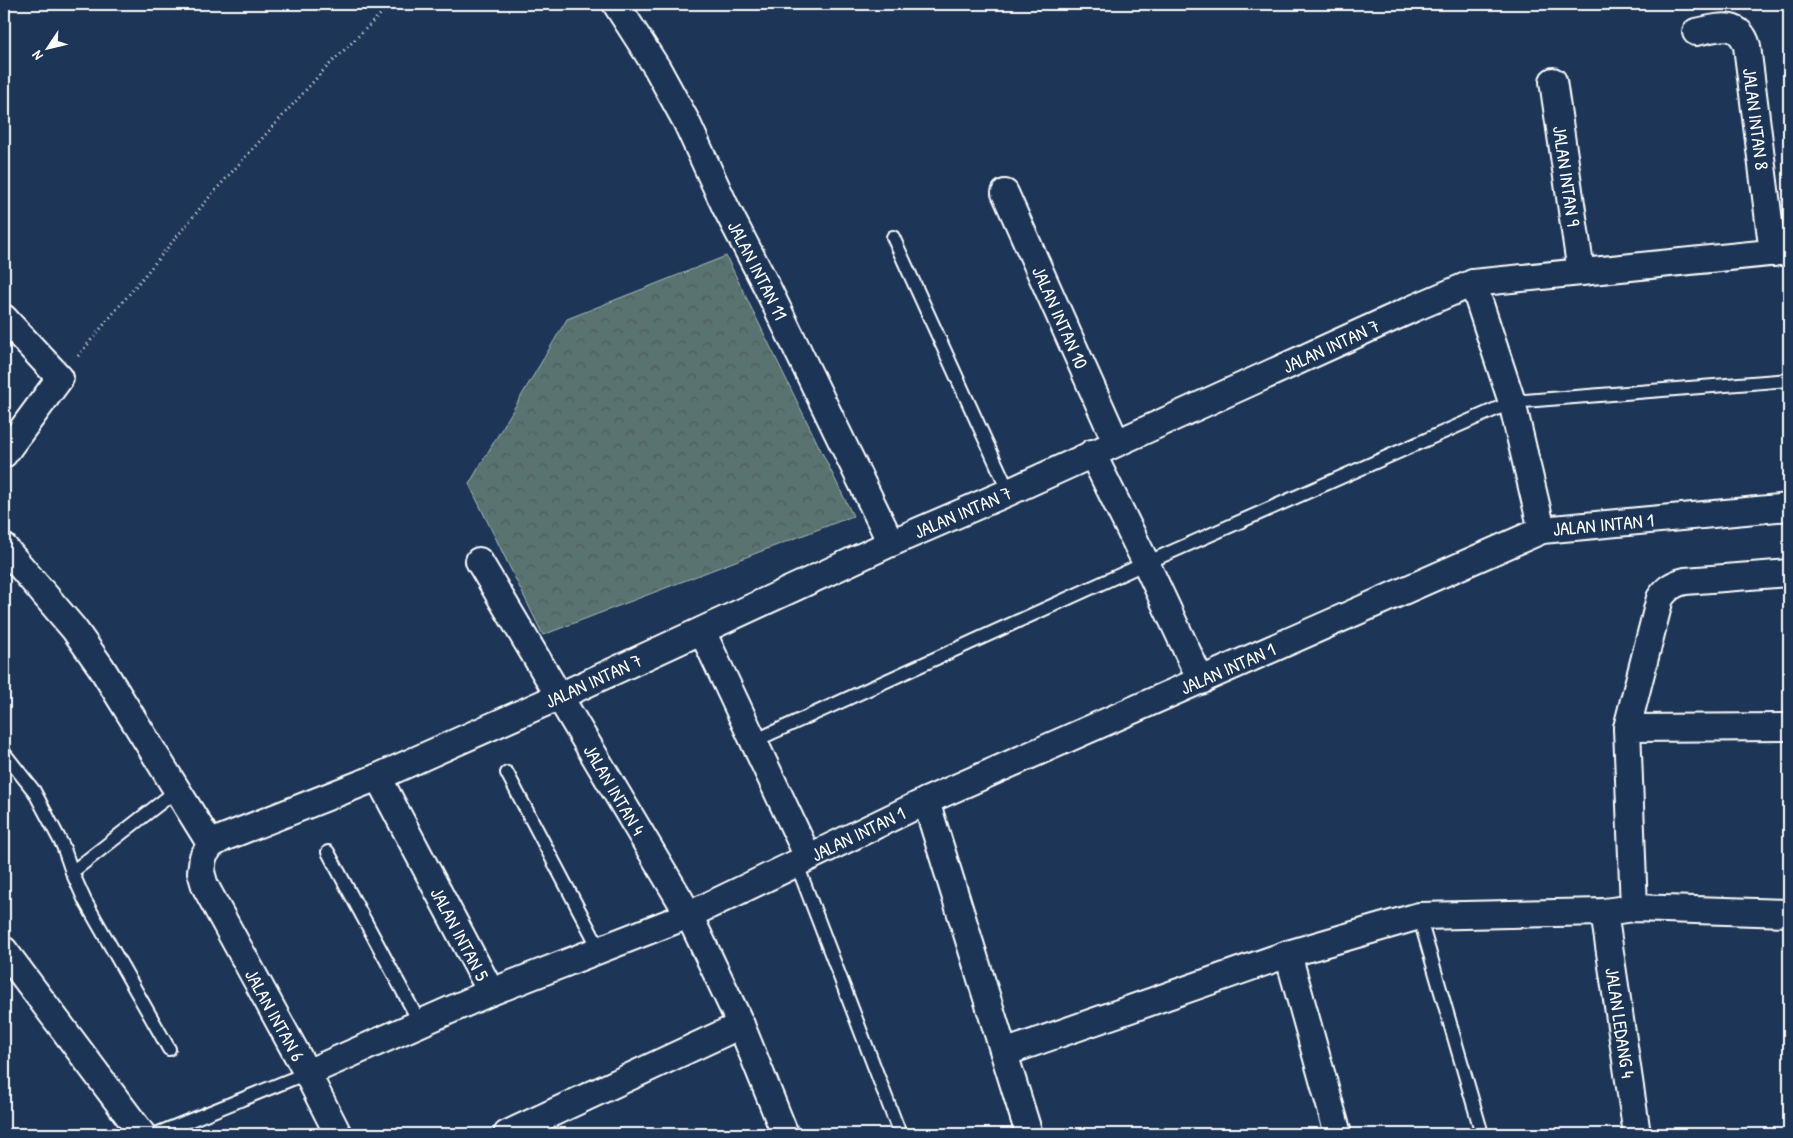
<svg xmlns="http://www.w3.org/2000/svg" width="1793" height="1138" viewBox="0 0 1793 1138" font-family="'Patrick Hand',sans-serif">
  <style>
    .forest { fill: url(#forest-crowns); stroke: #acb9b8 }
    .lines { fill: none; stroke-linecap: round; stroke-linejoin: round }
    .service-casing { stroke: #fff; stroke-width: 16 }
    .minor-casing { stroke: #fff; stroke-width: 30 }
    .path { stroke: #fff; stroke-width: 3; stroke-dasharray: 1 4; stroke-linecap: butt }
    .service { stroke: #1d3557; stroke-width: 12 }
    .minor { stroke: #1d3557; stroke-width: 26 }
    .labels { text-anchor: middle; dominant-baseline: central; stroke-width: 4.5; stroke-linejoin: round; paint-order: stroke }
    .street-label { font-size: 19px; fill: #fff; stroke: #1d3557 }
  </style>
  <defs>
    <pattern id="forest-crowns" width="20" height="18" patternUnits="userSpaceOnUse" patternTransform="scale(1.25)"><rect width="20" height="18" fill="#587370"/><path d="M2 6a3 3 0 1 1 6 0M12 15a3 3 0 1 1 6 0" fill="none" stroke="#515c5a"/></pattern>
  </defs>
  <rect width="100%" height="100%" fill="#1d3557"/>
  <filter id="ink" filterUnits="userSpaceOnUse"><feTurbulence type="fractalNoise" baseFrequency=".02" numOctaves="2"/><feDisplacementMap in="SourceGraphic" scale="10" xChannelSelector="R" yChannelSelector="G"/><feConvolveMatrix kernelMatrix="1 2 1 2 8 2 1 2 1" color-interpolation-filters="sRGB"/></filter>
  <g filter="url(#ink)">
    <path class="forest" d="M726,256l127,260 -310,119 -74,-151 98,-165z"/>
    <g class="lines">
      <g class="service-casing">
        <g id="service">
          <path d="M893,237l116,255"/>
          <path d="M754,741l392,-178 366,-161 277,-22"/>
          <path d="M4,753l30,38 29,55 9,26"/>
          <path d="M507,773l93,177"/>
          <path d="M328,852l92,171"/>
          <path d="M796,862l104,272"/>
          <path d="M1419,916l63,218"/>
          <path d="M169,1049l-84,-148 -13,-29 105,-82"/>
          <path d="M156,1134l151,-61"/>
        </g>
      </g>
      <g class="minor-casing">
        <g id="minor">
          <path id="s1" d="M616,4l41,64 29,53 39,85 41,79 125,258"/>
          <path id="s2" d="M1696,32c21,-4 43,-13 51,14l26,207"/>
          <path id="s3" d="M1553,81l28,191"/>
          <path id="s4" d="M1005,193l111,249"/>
          <path d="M1473,283l39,119 30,128"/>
          <path d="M4,318l56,60 -56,76"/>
          <path d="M1092,453l54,110 55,118"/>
          <path d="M4,547l70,82 27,38 110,178"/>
          <path id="s5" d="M479,561l210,354 52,110 44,109"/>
          <path d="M702,631l106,226"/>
          <path d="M1627,728l33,-130c7,-10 13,-14 25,-17l104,-8"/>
          <path d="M926,801l103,333"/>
          <path d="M1634,908l-7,-180 162,-1"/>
          <path id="s6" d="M1604,912l33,222"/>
          <path d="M4,950l138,184"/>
          <path d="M1288,954l50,180"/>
          <path id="s7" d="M491,992l198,-77 237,-114 616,-271 247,-23"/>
          <path d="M1004,1053l284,-99 131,-38 185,-4 30,-4 155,5"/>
          <path d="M307,1073l184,-81 -113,-215"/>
          <path id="s8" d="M338,1134l-31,-61 -102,-187 -4,-14 2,-15 8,-12 12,-7 155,-61 182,-81 331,-153 118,-51 403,-183 61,-26 316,-32"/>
          <path d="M507,1134l234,-109"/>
        </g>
      </g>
      <path class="path" d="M78,356l134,-162 111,-123 68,-67"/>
      <use href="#service" class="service"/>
      <use href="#minor" class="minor"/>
    </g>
  </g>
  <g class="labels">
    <g class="street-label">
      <text stroke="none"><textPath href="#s2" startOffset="134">JALAN INTAN 8</textPath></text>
      <text stroke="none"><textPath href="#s3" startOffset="96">JALAN INTAN 9</textPath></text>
      <text stroke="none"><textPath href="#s1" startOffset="302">JALAN INTAN 11</textPath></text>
      <text stroke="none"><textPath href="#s4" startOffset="136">JALAN INTAN 10</textPath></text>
      <text stroke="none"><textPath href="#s8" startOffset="1552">JALAN INTAN 7</textPath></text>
      <text stroke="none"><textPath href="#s8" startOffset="1148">JALAN INTAN 7</textPath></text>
      <text stroke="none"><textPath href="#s7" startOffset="1210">JALAN INTAN 1</textPath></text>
      <text stroke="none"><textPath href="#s7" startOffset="805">JALAN INTAN 1</textPath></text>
      <text stroke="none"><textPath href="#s8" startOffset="742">JALAN INTAN 7</textPath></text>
      <text stroke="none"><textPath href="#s5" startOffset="266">JALAN INTAN 4</textPath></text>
      <text stroke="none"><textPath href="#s7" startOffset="400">JALAN INTAN 1</textPath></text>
      <text transform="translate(460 934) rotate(62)">JALAN INTAN 5</text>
      <text transform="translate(275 1015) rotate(61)">JALAN INTAN 6</text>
      <text stroke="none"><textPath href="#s6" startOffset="112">JALAN LEDANG 4</textPath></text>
    </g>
  </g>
  <rect width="1793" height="1138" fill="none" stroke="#1d3557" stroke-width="20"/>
  <rect x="10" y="10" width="1773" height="1118" fill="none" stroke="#fff" stroke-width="2" filter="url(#ink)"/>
  <g transform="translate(48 48) rotate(235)" stroke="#1d3557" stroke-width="4" paint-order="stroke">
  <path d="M0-4L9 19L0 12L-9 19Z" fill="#ffffff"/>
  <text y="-8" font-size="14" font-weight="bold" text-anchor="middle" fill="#ffffff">N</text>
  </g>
</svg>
